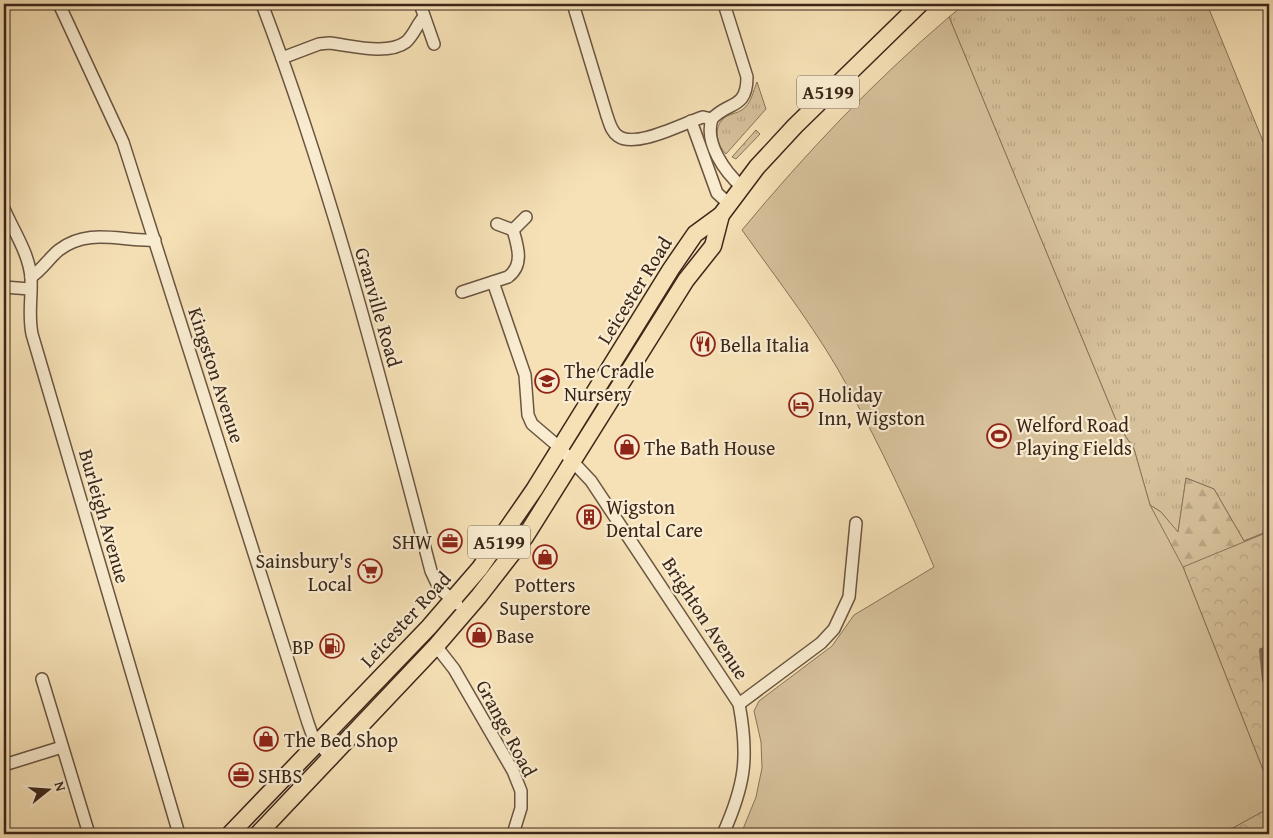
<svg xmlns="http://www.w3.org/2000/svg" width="1273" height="838" viewBox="0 0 1273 838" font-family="'Gentium Book Plus',serif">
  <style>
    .grass { fill: url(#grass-tufts); stroke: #88745a }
    .forest { fill: url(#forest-firs); stroke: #88745a }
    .park { fill: url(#park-crowns); stroke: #88745a }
    .garden { fill: #d6c19b; stroke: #88745a }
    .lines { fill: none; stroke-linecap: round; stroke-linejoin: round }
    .stream { stroke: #857058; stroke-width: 4 }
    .minor-casing { stroke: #6a5541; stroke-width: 14 }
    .primary-casing { stroke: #3b261a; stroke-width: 19 }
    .minor { stroke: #f9ecd0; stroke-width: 11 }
    .primary { stroke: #f6e1b6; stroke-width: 16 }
    .labels { text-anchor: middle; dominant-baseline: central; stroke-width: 4.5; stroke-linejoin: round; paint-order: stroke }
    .shield { fill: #f9ecd0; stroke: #746151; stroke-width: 1 }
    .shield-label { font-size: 19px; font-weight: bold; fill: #3b261a }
    .street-label { font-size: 20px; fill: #3b261a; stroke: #f9ecd0 }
    .poi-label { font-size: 20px; fill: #3b261a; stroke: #f9ecd0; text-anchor: start }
  </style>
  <defs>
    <pattern id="grass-tufts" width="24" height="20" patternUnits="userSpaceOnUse" patternTransform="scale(1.25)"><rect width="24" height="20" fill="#d6c19b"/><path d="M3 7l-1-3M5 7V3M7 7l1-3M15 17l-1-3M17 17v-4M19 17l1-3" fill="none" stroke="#b9a685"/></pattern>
    <pattern id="forest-firs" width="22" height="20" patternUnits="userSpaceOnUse" patternTransform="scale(1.25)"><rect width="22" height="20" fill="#d6c19b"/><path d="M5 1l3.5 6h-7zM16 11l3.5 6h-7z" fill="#b9a685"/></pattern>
    <pattern id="park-crowns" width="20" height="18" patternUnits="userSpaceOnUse" patternTransform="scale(1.25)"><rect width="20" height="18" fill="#d6c19b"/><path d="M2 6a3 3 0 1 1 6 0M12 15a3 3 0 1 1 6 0" fill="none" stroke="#b9a685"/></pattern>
  </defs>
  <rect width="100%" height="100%" fill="#f6e1b6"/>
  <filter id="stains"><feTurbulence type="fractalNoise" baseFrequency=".004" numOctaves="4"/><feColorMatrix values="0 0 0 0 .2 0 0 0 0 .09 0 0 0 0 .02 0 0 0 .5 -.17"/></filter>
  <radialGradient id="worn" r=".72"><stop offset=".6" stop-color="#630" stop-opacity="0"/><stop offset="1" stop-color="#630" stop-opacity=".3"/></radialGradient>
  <g class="grass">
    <path d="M965,4h242l62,152 -1,376 -24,9 -30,-52 -28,-11 -8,55 -17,-21 -11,-7 -16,-56 -16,-24 -169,-408z"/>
    <path d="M757,82l9,27 -40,45c-10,-10 -14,-29 1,-38 4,-2 10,-3 15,-6 9,-6 11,-18 15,-28z"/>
    <path d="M756,130l4,4 -24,25 -4,-2z"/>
  </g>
  <path class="forest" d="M1186,478l28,11 30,52 24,-10 1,-44v325l-119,-307 11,7 17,20z"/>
  <g class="park">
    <path d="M1269,487v298l-86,-218 85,-35z"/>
    <path d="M1269,808v26h-47z"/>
  </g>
  <path class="garden" d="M949,17l169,408 16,24 16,56 33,62 86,218v23l-47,26h-481l15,-37 6,-29 -1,-26 -7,-31 5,-10 73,-55 22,-31 80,-48c-25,-60 -53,-119 -84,-176 -30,-57 -71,-109 -108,-161 64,-77 131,-148 207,-213z"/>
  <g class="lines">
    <g class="stream">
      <path d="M1269,578l-2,1 2,20"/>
      <path d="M1269,627v21l-8,2 3,30 5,12"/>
    </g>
    <g class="minor-casing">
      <g id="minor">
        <path d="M59,4l64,138 185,581 5,14 19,22"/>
        <path d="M262,4c70,184 119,376 169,567l8,17 18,16"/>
        <path d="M420,4l14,40"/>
        <path d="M573,4l34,112c3,8 4,15 11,20 18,13 65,-13 85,-19l9,2"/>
        <path d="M724,4l23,73c0,33 -19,24 -35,42 -8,24 13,53 30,68"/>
        <path d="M282,58l37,-14 10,-1c21,2 58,13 77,-1 8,-7 11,-18 18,-25"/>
        <path d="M691,121l26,72 12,11"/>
        <path d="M4,209c9,21 26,46 27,70 1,19 -3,35 1,55l147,500"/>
        <path d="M497,224l16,6 13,-13"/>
        <path d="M31,277c11,-7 18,-19 28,-27 30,-23 63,-8 96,-10"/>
        <path d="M493,282l32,93 3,40 4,9 27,23 32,34 148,223c10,53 6,81 -16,130"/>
        <path d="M4,287l26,2"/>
        <path d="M462,292l46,-15c16,-12 10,-30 5,-47"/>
        <path d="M436,646l18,23 59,102 8,20v17l-8,26"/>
        <path d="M42,679l47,155"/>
        <path d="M739,704l82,-61 13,-14 15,-32 7,-74"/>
        <path d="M4,765l58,-18"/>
      </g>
    </g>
    <g class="primary-casing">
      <g id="primary">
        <path d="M230,834l199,-207 51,-59 54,-78 137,-221 24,-35 26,-19 36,-48 38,-41 125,-122"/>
        <path d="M258,834l178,-188 43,-50 46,-59 161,-257 27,-34 8,-31"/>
      </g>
    </g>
    <use href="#minor" class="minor"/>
    <use href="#primary" class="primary"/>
  </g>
  <defs>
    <g id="restaurant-ring" transform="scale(1.25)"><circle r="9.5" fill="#f9ecd0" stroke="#8f2418" stroke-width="1.5"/><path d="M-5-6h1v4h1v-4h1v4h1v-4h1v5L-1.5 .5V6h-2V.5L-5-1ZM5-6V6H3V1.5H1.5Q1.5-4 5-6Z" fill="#8f2418"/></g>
    <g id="school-ring" transform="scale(1.25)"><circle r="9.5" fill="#f9ecd0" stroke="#8f2418" stroke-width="1.5"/><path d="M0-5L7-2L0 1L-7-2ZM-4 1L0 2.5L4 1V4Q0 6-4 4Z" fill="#8f2418"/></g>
    <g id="hotel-ring" transform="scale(1.25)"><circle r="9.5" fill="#f9ecd0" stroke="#8f2418" stroke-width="1.5"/><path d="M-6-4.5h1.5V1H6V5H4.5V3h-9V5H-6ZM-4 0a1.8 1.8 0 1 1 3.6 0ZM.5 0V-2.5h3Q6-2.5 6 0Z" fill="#8f2418"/></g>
    <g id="stadium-ring" transform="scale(1.25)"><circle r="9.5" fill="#f9ecd0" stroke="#8f2418" stroke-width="1.5"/><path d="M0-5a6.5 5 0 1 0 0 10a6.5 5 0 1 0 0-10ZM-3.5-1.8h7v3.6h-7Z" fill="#8f2418"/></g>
    <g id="shop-ring" transform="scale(1.25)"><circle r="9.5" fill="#f9ecd0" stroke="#8f2418" stroke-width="1.5"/><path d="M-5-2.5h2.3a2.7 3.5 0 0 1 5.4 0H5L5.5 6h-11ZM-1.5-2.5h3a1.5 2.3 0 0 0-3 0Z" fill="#8f2418"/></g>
    <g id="building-ring" transform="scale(1.25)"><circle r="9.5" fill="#f9ecd0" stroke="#8f2418" stroke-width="1.5"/><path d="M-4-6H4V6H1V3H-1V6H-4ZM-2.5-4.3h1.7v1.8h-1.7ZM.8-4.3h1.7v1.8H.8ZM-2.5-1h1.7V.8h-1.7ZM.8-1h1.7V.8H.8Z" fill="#8f2418"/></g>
    <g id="office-ring" transform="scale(1.25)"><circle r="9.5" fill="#f9ecd0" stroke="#8f2418" stroke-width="1.5"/><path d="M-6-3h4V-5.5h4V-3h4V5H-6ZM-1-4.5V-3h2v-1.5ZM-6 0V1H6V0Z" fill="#8f2418"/></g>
    <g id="supermarket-ring" transform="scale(1.25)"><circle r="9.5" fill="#f9ecd0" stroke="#8f2418" stroke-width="1.5"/><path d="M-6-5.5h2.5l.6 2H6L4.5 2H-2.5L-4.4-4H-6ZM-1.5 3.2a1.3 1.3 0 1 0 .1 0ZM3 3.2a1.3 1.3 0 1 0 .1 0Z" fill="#8f2418"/></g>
    <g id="fuel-ring" transform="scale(1.25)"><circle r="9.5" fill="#f9ecd0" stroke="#8f2418" stroke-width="1.5"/><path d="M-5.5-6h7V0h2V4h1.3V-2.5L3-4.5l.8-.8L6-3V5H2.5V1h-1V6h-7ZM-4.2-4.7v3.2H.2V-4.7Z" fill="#8f2418"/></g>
  </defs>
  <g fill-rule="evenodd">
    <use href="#restaurant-ring" x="703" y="344"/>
    <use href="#school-ring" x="547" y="381"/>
    <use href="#hotel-ring" x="801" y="405"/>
    <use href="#stadium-ring" x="999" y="436"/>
    <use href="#shop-ring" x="627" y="447"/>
    <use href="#building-ring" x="589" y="517"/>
    <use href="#office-ring" x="450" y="541"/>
    <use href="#shop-ring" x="545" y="557"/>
    <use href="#supermarket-ring" x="370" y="571"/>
    <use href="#shop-ring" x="479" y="635"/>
    <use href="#fuel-ring" x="332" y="646"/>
    <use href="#shop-ring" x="266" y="739"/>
    <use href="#office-ring" x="241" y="775"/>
  </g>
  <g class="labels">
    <g class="shield">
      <rect x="797" y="75.5" width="62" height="33" rx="4"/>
      <rect x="468" y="525.5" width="62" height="33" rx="4"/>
    </g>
    <g class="shield-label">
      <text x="828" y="92">A5199</text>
      <text x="499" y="542">A5199</text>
    </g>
    <g class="street-label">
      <text transform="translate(634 290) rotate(-58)">Leicester Road</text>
      <text transform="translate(379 307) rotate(74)">Granville Road</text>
      <text transform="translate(217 375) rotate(72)">Kingston Avenue</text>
      <text transform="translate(105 516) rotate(74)">Burleigh Avenue</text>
      <text transform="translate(706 618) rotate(57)">Brighton Avenue</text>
      <text transform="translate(405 619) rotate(-47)">Leicester Road</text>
      <text transform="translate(507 728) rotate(62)">Grange Road</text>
    </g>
    <g class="poi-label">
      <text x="720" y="344">Bella Italia</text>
      <text x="564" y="370">The Cradle<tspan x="564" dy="23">Nursery</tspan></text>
      <text x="818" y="394">Holiday<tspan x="818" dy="23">Inn, Wigston</tspan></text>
      <text x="1016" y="424">Welford Road<tspan x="1016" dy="23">Playing Fields</tspan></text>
      <text x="644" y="447">The Bath House</text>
      <text x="606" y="506">Wigston<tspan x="606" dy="23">Dental Care</tspan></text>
      <text x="432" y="541" text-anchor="end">SHW</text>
      <text x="352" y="560" text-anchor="end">Sainsbury's<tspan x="352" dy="23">Local</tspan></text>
      <text x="545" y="584" text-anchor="middle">Potters<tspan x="545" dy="23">Superstore</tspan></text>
      <text x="496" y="635">Base</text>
      <text x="314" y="646" text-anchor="end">BP</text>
      <text x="284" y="739">The Bed Shop</text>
      <text x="258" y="775">SHBS</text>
    </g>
  </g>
  <rect width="1273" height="838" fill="none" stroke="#f6e1b6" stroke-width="20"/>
  <rect x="5" y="5" width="1263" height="828" fill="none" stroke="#3b261a" stroke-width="2.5"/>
  <rect x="10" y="10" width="1253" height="818" fill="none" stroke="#3b261a"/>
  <g transform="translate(48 790) rotate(73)" stroke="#f9ecd0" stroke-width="4" paint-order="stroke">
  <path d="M0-4L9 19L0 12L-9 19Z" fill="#3b261a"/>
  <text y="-8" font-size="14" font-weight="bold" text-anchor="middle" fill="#3b261a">N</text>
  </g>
  <rect width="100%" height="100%" filter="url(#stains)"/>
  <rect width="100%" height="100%" fill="url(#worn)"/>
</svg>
